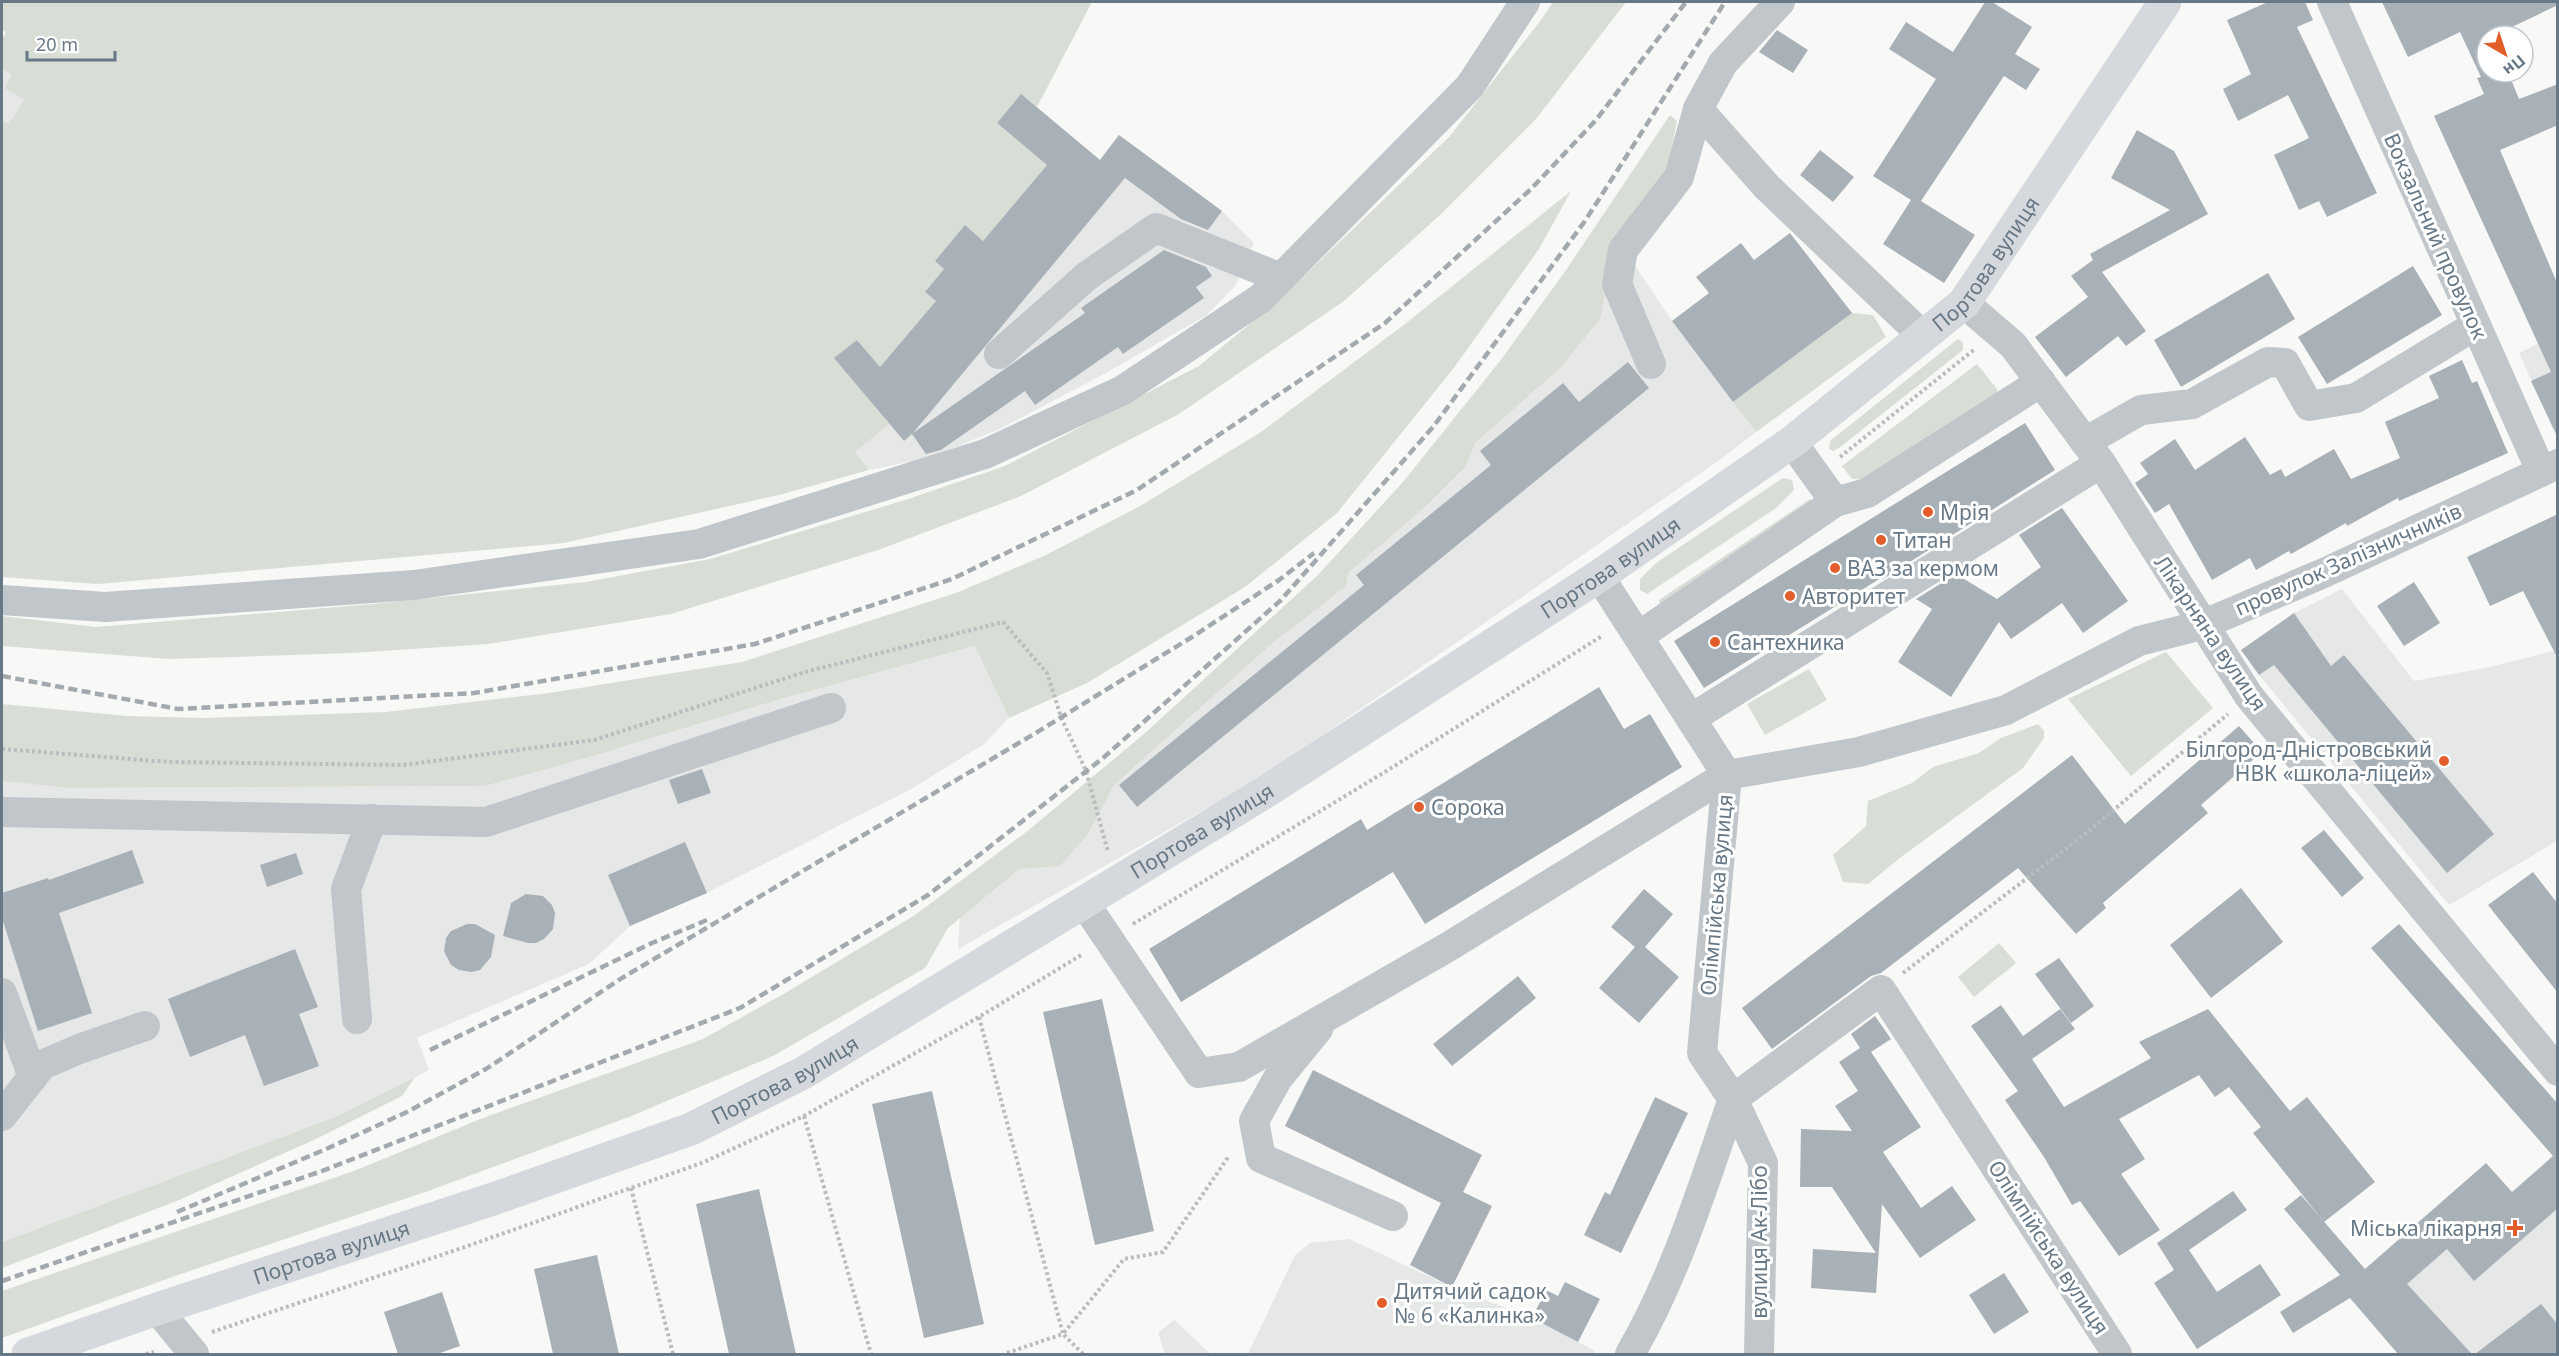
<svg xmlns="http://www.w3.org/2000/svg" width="2559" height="1356" viewBox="0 0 2559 1356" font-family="'Noto Sans',sans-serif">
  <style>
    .built { fill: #e6e7e7 }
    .green { fill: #d8ddd5 }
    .building { fill: #a8b1b7 }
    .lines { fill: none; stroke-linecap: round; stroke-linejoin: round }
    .path { stroke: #b9bdc0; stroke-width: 4; stroke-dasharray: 3 3; stroke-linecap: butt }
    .minor { stroke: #c1c6ca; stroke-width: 30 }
    .major { stroke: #d5d9dd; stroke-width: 33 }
    .rail { stroke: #a2a9af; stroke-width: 4.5; stroke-dasharray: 9 4.5; stroke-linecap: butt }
    .poi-dot { fill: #e35d2b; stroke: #fff; stroke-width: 2 }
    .labels { text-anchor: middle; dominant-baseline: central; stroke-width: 6; stroke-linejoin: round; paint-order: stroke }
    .street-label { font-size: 21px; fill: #677887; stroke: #fff }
    .poi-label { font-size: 21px; fill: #677887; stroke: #fff; text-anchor: start }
  </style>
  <rect width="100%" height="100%" fill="#f8f8f6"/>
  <g class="built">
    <path d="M2,69l10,6 12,25 -15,24 -7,-4z"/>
    <path d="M1021,94l79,66 19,-25 103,76 32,32 -19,43 -28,29 -103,59 -102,54 -73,30 -60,12 -14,-17 -21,-95 23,-18 23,27 56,-66 -11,-9 19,-23 -9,-8 30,-36 18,16 64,-76 -50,-42z"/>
    <path d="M1630,258l42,63 84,111 -35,27 -456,316 -307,174 2,-35 357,-329z"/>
    <path d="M2557,334v104l-38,-85z"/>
    <path d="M2342,589l72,92 76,-14 67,-17v191l-108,64 -190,-230 53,-36 -18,-26z"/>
    <path d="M976,646l33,72 -25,26 -71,44 -206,105 -77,33 -41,38 -172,74 12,32 -94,47 -333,125v-461l66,7 417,-2 98,-27 191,-58z"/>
    <path d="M2557,1156v198h-122l-47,-55z"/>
    <path d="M1349,1239l103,48 80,31 63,33 -2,3h-345l47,-99 15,-12z"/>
    <path d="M1174,1320h1l35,34h-45l-7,-21z"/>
  </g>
  <g class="green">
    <path d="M2,2h1090l-55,105 -16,-12 -24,28 50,42 -64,76 -18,-15 -30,35 9,8 -19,23 11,9 -56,66 -23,-27 -22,18 54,66 -34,28 14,18 -90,25 -215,48 -466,41 -96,-7v-457l7,4 15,-24 -19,-12 7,-13 -10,-6v-30l4,-6 -4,-4z"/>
    <path d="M1553,2h73l-90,117 -97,97 -95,85 -165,113 -158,82 -143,54 -207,64 -183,30 -137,9 -182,6 -167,-13v-30l94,11 277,-23 213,-22 124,-23 195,-59 100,-34 194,-100 81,-67 170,-163 91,-116z"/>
    <path d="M1670,115l7,6 -9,45 -54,82 -14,71 -39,48 -86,76 -10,24 -38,38 -79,68 -2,13 -77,60 -155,139 -27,50 -27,31 -41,3 -71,59 -23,40 -152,88 -144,61 -198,73 -253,85 -176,63v-47l352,-120 129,-53 220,-79 84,-47 128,-77 115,-86 114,-95 173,-158 86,-94 97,-121 66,-91z"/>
    <path d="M1571,191l-32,58 -86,120 -116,144 -92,74 -158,96 -78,35 -34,-72 -201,55 -191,58 -98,27 -417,2 -66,-7v-77l125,12 78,2 181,-6 163,-19 193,-31 214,-69 90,-38 96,-50 119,-73 144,-108z"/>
    <path d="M1852,313l21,2 13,22 -130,95 -23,-30z"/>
    <path d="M1958,339l5,4v7l-124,98 -6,3 -4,-2 1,-8z"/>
    <path d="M1977,364l20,25 1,8 -134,82h-12l-10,-13z"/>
    <path d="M1783,478l9,2 2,10 -18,18 -129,86 -7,-4v-11l16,-16z"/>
    <path d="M1810,499l5,4 -155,105 -1,-8z"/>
    <path d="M2166,652l47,56 -82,68 -63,-77z"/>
    <path d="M1809,669l18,31 -62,35 -18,-31z"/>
    <path d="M2038,724l6,7v7l-21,30 -122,89 -33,27 -25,-2 -10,-27 33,-29 2,-25 44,-18 21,-16 46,-14 22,-15z"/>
    <path d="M1999,943l17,20 -42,34 -16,-20z"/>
    <path d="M415,1077l-13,19 -86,43 -137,61 -177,68v-26l333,-125z"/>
  </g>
  <g class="building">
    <path d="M1985,2h7l40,25 -17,27 25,15 -14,21 -22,-14 -83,125 54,34 -31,48 -61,-39 28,-44 -38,-24 63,-97 -47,-30 17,-27 47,30z"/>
    <path d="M2268,2h37l8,18 -16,7 80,166 -50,24 -8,-16 -20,9 -25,-55 35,-17 -21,-43 -50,26 -15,-32 28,-15 -24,-54z"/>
    <path d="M2382,2h176v3l-65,31h-6v36h21l11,27 39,-15v41l-58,25 58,135v153l-27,-57 20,-9 -117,-256 50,-22 -7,-16 4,-1 -21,-45 -52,25z"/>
    <path d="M1777,30l31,20 -15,23 -34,-21z"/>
    <path d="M1021,94l79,66 19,-25 103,76 -14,19 -27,-11 -56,-41 -212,255 172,-120 -4,-5 83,-58 42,17 6,9 -16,11 8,11 -81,56 -5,-7 -83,58 -10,-14 -84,59 -15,4 -14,-20 -8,7 -70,-83 23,-18 23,27 56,-66 -11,-9 19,-23 -9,-8 30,-36 18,16 64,-76 -50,-42z"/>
    <path d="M2137,130l37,21 34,63 -106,58 44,59 -20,15 -8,-10 -52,41 -31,-40 53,-40 -17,-21 22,-16 -3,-6 80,-44 -59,-32z"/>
    <path d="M1820,150l34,27 -21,25 -33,-27z"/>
    <path d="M1790,233l62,80 -119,89 -61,-81 37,-28 -13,-16 45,-34 13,17z"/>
    <path d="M2413,266l29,49 -115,69 -29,-47z"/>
    <path d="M2268,273l27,46 -114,68 -27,-47z"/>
    <path d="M2462,360l10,23 5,-2 31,72 -109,48 -1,-3 -51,28 -1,-3 -55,31 -2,-3 -33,19 -6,-12 -38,22 -43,-76 -14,9 -20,-30 13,-9 -8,-11 35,-24 20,31 50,-33 25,38 11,-6 4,8 49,-28 17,30 49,-21 -15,-36 54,-24 -10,-22z"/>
    <path d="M1628,362l21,26 -512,419 -18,-22 245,-200 -8,-10 135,-110 -11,-14 83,-68 16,19z"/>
    <path d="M2025,423l30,47 -172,109 -2,-1 -177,110 -30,-47z"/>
    <path d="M2062,508l66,93 -45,32 -21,-30 -51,36 -12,-17 -48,75 -53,-35 34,-53 -16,-10 40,-25 41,25 44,-32 -22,-32z"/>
    <path d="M2558,514v145l-35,-68 -33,15 -23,-49z"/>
    <path d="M2414,582l26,41 -36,23 -27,-40z"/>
    <path d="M2294,613l37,53 13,-11 150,179 -47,39 -173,-208 -15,10 -18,-25z"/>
    <path d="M1599,687l25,42 26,-15 32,53 -257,157 -32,-52 -212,130 -32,-53 212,-130 6,11z"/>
    <path d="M2239,726l23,26 -61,53 7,8 -105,90 3,5 -30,26 -58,-66 -137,105 -10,3 -99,73 -30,-41 330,-253 53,69z"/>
    <path d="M702,769l9,24 -33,11 -9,-24z"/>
    <path d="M2324,830l40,48 -22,19 -41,-49z"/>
    <path d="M685,842l22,51 -77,33 -22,-51z"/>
    <path d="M132,850l12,33 -85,30 33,100 -54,18 -36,-113v-25l46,-15 1,2z"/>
    <path d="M296,853l7,21 -36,13 -7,-22z"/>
    <path d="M2533,872l25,32v89l-70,-88z"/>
    <path d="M2241,888l42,54 -72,56 -41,-53z"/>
    <path d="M1644,889l29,25 -28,33 34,30 -40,46 -40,-35 36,-41 -24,-20z"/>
    <path d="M526,894l17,2 9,9 3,8 -2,16 -9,10 -8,4h-8l-25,-7 8,-33z"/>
    <path d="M467,924h8l20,11 -4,22 -11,13 -9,2 -12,-2 -8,-5 -7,-14 2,-13 5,-7z"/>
    <path d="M2399,924l159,180v104l-84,73 -27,-32 -40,35 65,70h-74l-48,-56 -57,35 -13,-21 60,-37 -56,-66 17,-14 64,74 121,-106 26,29 41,-36 -182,-208z"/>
    <path d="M295,949l23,58 -19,7 20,52 -55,20 -19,-51 -55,22 -22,-58z"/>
    <path d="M2059,958l35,48 -23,17 -36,-49z"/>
    <path d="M1518,976l18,22 -84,68 -19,-22z"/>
    <path d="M1102,999l52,232 -59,14 -52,-233z"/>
    <path d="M2001,1005l22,31 37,-27 15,20 -43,30 32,48 87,-49 -12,-16 69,-33 82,102 17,-14 68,85 -51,40 -71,-89 8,-6 -32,-40 -14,10 -16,-22 -80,44 26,40 -24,15 39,56 -41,26 -39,-55 -8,4 -28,-48 -39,-57 13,-9 -47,-65z"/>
    <path d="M1875,1016l16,23 -20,13 50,75 -38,25 38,56 31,-22 24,34 -56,38 -38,-54 -6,89 -65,-5 2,-39 63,4 -44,-66h-32l1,-58 51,2 -17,-25 23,-15 -19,-29 21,-14 -9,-14z"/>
    <path d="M1313,1070l169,85 -19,37 29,14 -40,81 -42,-22 31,-62 -156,-77z"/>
    <path d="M932,1091l52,233 -60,14 -52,-234z"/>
    <path d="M1655,1097l33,16 -67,140 -37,-18 21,-43 5,3z"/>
    <path d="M759,1189l37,165h-67l-33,-150z"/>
    <path d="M2233,1191l14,19 -58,40 28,42 43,-28 21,31 -84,54 -43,-66 20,-13 -17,-27z"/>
    <path d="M597,1255l22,99h-66l-19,-85z"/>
    <path d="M2004,1273l25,39 -35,22 -25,-39z"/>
    <path d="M1565,1282l35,17 -22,43 -46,-24 14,-28 12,6z"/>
    <path d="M442,1292l18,54 -23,8h-39l-14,-42z"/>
    <path d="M2541,1304l17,21v29h-83z"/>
  </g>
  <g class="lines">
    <g class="path">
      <path d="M1840,457l135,-108"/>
      <path d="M2,749l167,13 234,3 191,-25 211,-68 198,-50 44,51 14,44 25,54 22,81"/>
      <path d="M1133,924l247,-149 222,-139"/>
      <path d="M1903,973l182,-139 143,-120"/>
      <path d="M979,1017l84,317 -59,20"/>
      <path d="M804,1116l67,238"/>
      <path d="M631,1188l42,166"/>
      <path d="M212,1332l253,-85 239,-85 100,-46 175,-99 104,-63"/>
      <path d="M146,1354l8,-2"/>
      <path d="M1083,1354l-20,-20 61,-75 39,-7 66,-96"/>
    </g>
    <g class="minor">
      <path d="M1780,2l-57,61 -25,46 69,78 156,149"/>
      <path d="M2332,2l209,469"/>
      <path d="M1964,303l49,42 88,118 148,233 309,375"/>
      <path d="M999,354l88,-78 69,-48 125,50"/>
      <path d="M1651,364l-34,-80 6,-34 56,-73 19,-68"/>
      <path d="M1792,442l43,60"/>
      <path d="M2085,442l56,-32 51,-6 76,-42 17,1 24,43 47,-8 120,-73"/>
      <path d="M1599,576l128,199 -25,278 31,46 30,64 -4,191"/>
      <path d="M2,600l103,7 309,-22 285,-41 286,-90 138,-64 138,-92 209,-212 55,-84"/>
      <path d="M1639,636l196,-134 32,-9 174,-111"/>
      <path d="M1692,718l409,-255"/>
      <path d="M2,812l484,10 345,-114"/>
      <path d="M1085,904l114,169 40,-6 209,-120 279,-172 132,-23 147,-42 133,-69 63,-16 124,-53 232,-108"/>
      <path d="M2,993l31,84"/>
      <path d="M357,1019l-11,-130 26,-70"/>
      <path d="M1318,1029l-40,49 -24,43 7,37 132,58"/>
      <path d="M1733,1099l148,-109 236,364"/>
      <path d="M2,1116l40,-51 37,-16 66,-23"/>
      <path d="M157,1309l37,45"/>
      <path d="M1630,1354c46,-79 73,-168 103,-255"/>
    </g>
    <path class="major" id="s1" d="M28,1354l129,-45 336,-110 198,-70 112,-56 464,-282 332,-215 193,-134 172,-139 201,-301"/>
    <g class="rail">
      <path d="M2,676l176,33 296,-16 281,-49 197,-65 185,-89 248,-167 147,-135 64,-68 90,-118"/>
      <path d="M430,1050l222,-107 55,-23"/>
      <path d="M177,1212l147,-62 85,-39 77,-42 136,-91 412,-244 158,-97 87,-57 35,-27"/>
      <path d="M2,1281l320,-110 418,-163 188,-113 175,-137 178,-158 152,-173 152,-206 140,-219"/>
    </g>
  </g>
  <g class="poi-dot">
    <circle cx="1928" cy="512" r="6"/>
    <circle cx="1881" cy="540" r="6"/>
    <circle cx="1835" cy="568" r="6"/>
    <circle cx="1790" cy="596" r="6"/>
    <circle cx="1715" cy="642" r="6"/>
    <circle cx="2444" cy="761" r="6"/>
    <circle cx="1419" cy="807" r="6"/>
    <path d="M2512 1219h6v6h6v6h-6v6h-6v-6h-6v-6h6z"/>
    <circle cx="1382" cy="1303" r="6"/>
  </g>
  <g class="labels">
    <g class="street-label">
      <text transform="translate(2436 236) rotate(66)">Вокзальний провулок</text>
      <text stroke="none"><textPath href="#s1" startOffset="2264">Портова вулиця</textPath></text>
      <text transform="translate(2348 559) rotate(-24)">провулок Залізничників</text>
      <text stroke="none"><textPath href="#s1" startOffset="1778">Портова вулиця</textPath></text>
      <text transform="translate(2211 633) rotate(56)">Лікарняна вулиця</text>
      <text stroke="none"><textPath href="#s1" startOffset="1292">Портова вулиця</textPath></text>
      <text transform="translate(1716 895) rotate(-85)">Олімпійська вулиця</text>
      <text stroke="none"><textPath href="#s1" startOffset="806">Портова вулиця</textPath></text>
      <text transform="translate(1759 1242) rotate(-90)">вулиця Ак-Лібо</text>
      <text transform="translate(2049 1247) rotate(57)">Олімпійська вулиця</text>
      <text stroke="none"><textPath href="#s1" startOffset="320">Портова вулиця</textPath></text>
    </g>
    <g class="poi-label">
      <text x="1940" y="512">Мрія</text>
      <text x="1893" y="540">Титан</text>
      <text x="1847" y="568">ВАЗ за кермом</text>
      <text x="1802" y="596">Авторитет</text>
      <text x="1727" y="642">Сантехника</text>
      <text x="2432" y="749" text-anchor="end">Білгород-Дністровський<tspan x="2432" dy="24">НВК «школа-ліцей»</tspan></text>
      <text x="1431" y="807">Сорока</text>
      <text x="2502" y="1228" text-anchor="end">Міська лікарня</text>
      <text x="1394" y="1291">Дитячий садок<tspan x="1394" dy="24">№ 6 «Калинка»</tspan></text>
    </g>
  </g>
  <rect width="2559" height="1356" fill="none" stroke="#677887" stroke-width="6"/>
  <g transform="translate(2505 54) rotate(141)"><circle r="28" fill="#ffffff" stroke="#c2c9cf" stroke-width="1.5"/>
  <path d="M0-4.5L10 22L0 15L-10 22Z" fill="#e35d2b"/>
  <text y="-9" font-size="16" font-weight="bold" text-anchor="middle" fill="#677887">Пн</text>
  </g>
  <path d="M27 51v9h88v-9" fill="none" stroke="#677887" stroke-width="3"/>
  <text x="36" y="51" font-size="18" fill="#677887" stroke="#ffffff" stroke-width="4.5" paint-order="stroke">20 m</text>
</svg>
